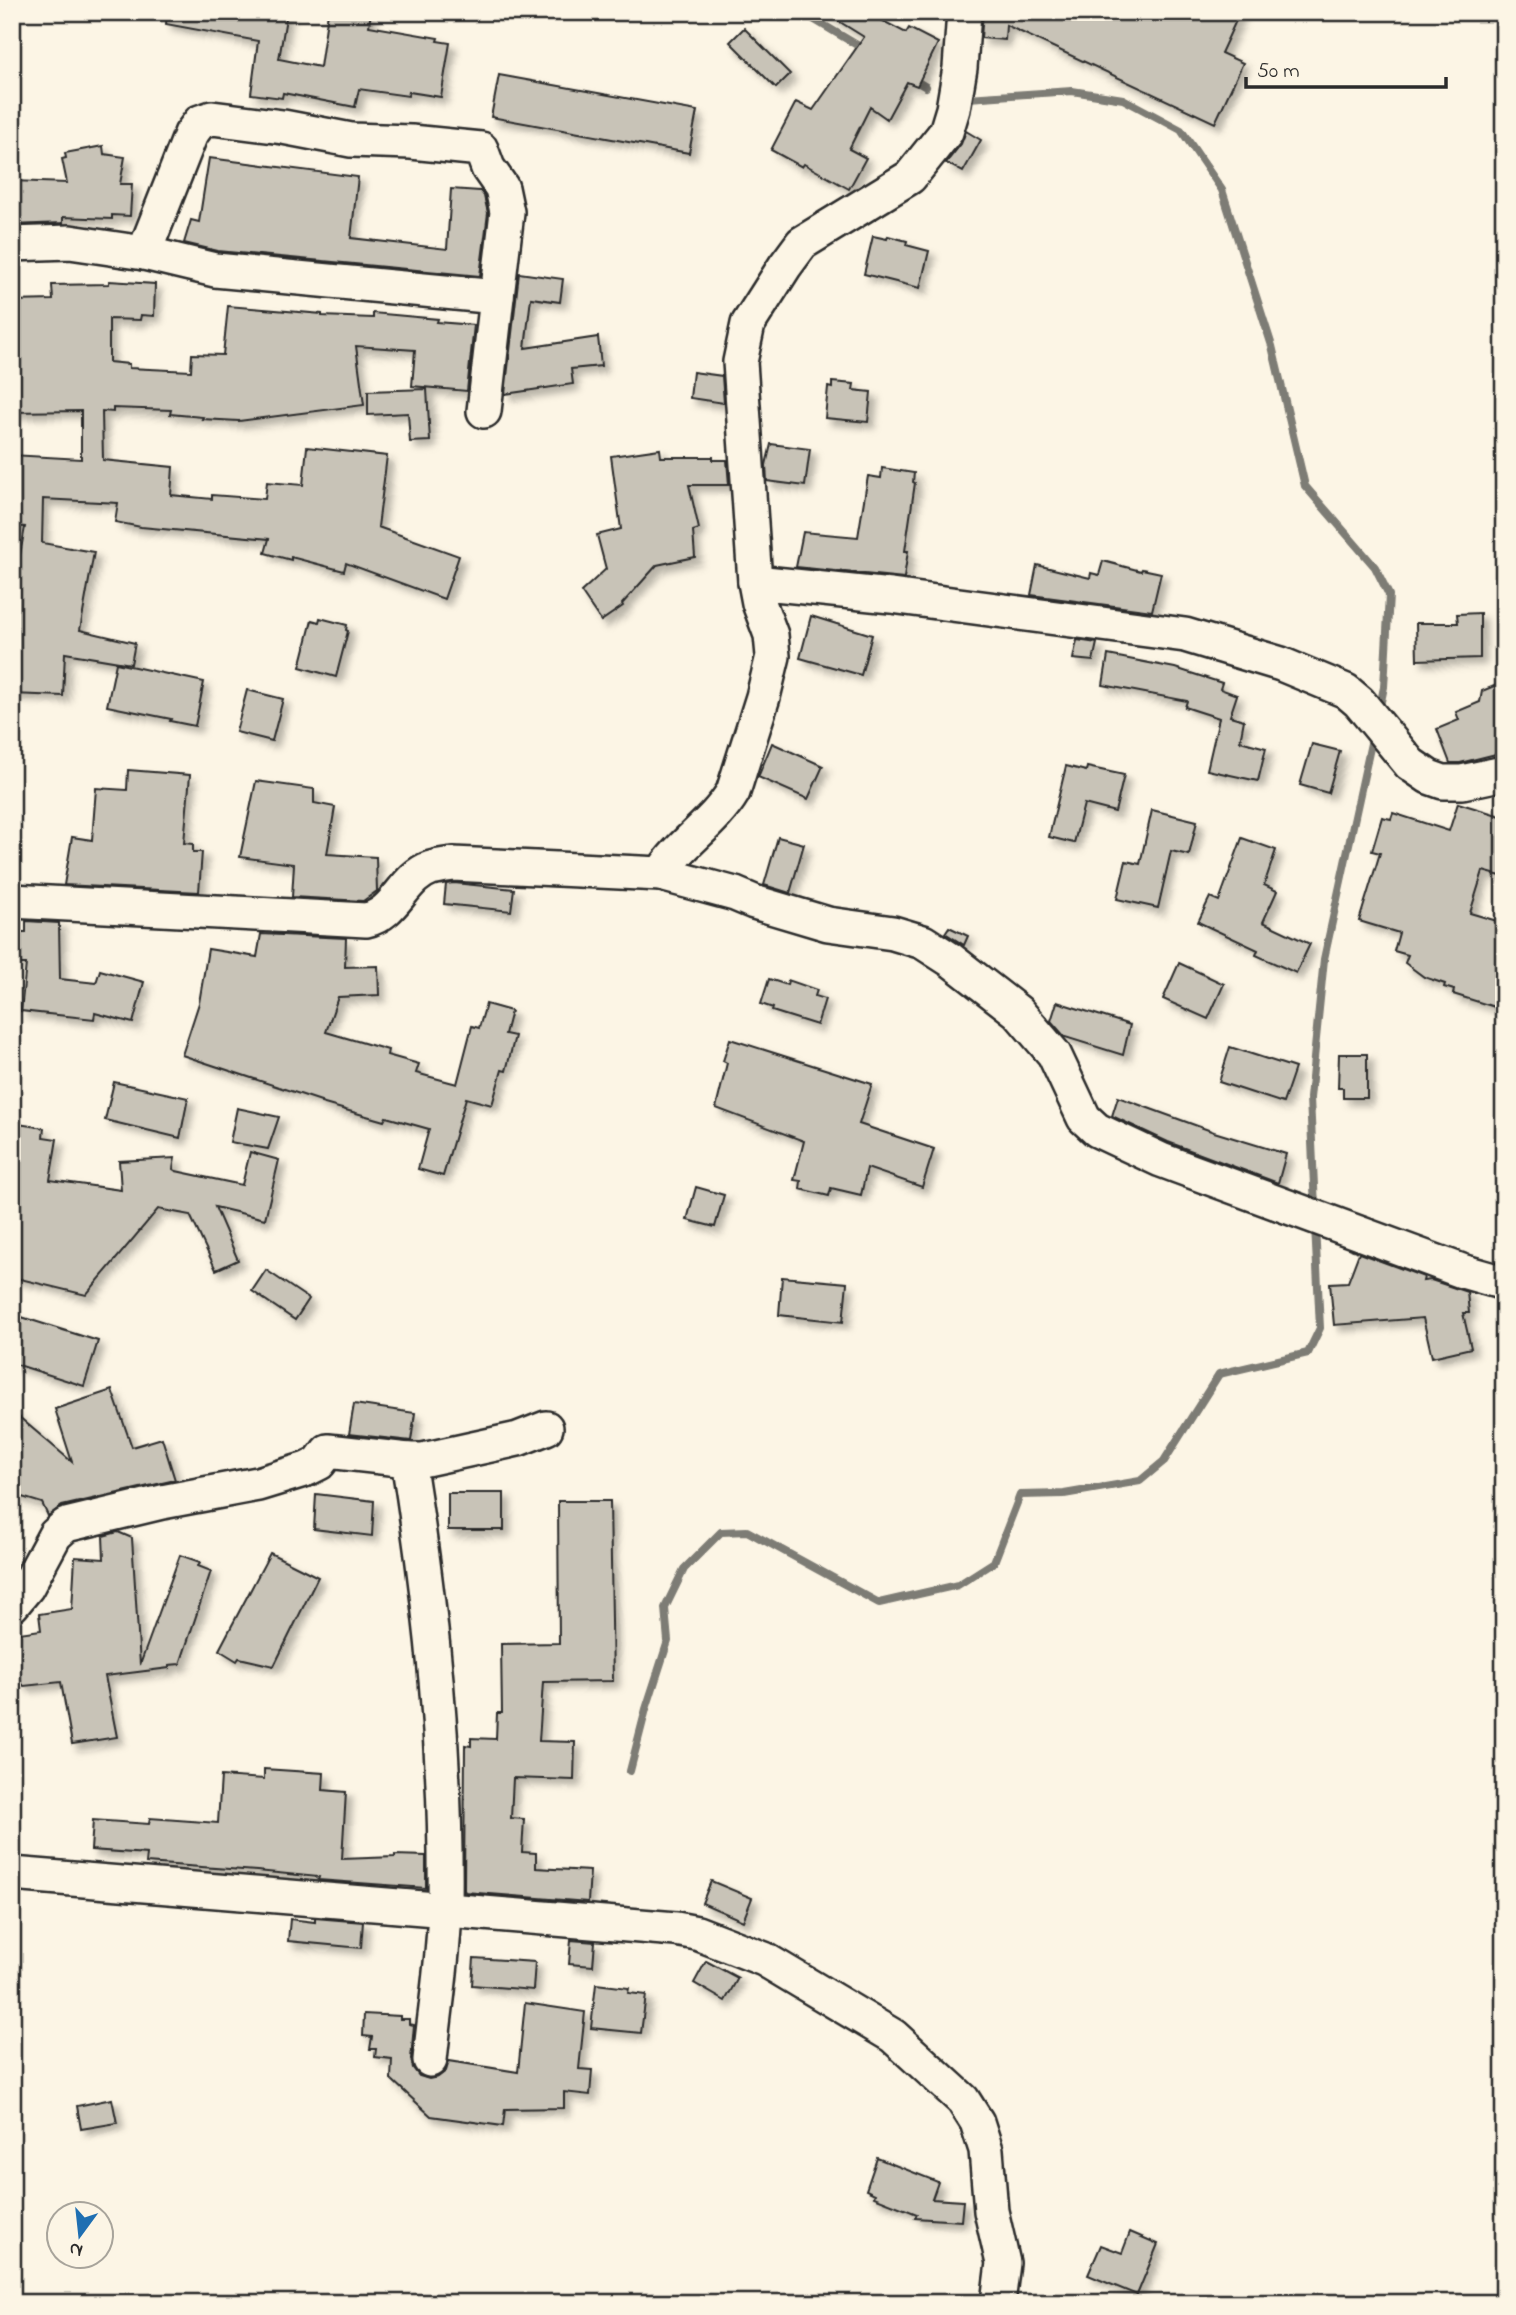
<svg xmlns="http://www.w3.org/2000/svg" width="1516" height="2315" viewBox="0 0 1516 2315" font-family="'Indie Flower',sans-serif">
  <style>
    .lines { fill: none; stroke-linecap: round; stroke-linejoin: round }
    .stream { stroke: #7d7b74; stroke-width: 8 }
    .building { fill: #c8c3b7; stroke: #2b2b2b; stroke-width: 2; filter: url(#shadow) }
    .minor-casing { stroke: #2b2b2b; stroke-width: 38 }
    .minor { stroke: #fcf5e5; stroke-width: 33 }
  </style>
  <defs>
    <filter id="shadow"><feDropShadow dx="6" dy="6" stdDeviation="3.5" flood-color="#0004"/></filter>
  </defs>
  <rect width="100%" height="100%" fill="#fcf5e5"/>
  <filter id="ink" filterUnits="userSpaceOnUse"><feTurbulence type="fractalNoise" baseFrequency=".0143" numOctaves="2"/><feDisplacementMap in="SourceGraphic" scale="14" xChannelSelector="R" yChannelSelector="G"/><feConvolveMatrix kernelMatrix="1 2 1 2 8 2 1 2 1" color-interpolation-filters="sRGB"/></filter>
  <g filter="url(#ink)">
    <g class="lines">
      <g class="stream">
        <path d="M808,12l2,5 57,34"/>
        <path d="M911,78l15,9"/>
        <path d="M968,98l104,-7 51,8 58,31 41,60 50,156 33,140 70,81 14,28 -5,92 -5,24"/>
        <path d="M1315,1208l-5,-110 14,-139 49,-225"/>
        <path d="M630,1771l16,-62 22,-68 -3,-33 19,-39 37,-37 26,-1 132,72 79,-18 36,-23 26,-67 44,-1 76,-13 24,-20 55,-87 89,-21 12,-25 -5,-103"/>
      </g>
    </g>
    <g class="building">
      <path d="M167,12h120l-8,47 41,8 8,-55h43l-2,14 69,12 -1,3 13,2 -9,54 -32,-5 -1,4 -49,-7 -4,18 -72,-14 -1,5 -31,-4 7,-53 -92,-17z"/>
      <path d="M824,12h42l40,21 3,-5 29,15 -21,43 -10,-4 -20,37 -17,-12 -21,42 17,9 -17,31 -45,-25 -2,3 -31,-17 25,-48 17,8 51,-73z"/>
      <path d="M983,12h257l-19,41 22,10 -28,60 -209,-98 -1,15 -24,-2z"/>
      <path d="M744,28l46,46 -14,14 -46,-46z"/>
      <path d="M499,75l198,36 -8,42 -198,-36z"/>
      <path d="M966,131l15,9 -18,32 -17,-9 15,-19z"/>
      <path d="M103,146l1,8 21,3 -5,27h12l-2,32 -18,-1v4l-49,-2v6l-51,2v-44l55,2 -5,-24 4,-1 -1,-5z"/>
      <path d="M209,158l149,19 -7,61 96,11 4,-60 29,2 4,5 4,17 -8,63 -262,-25 -34,-8 7,-23 8,2z"/>
      <path d="M873,236l14,3 1,-3 19,5 -1,4 23,6 -9,37 -56,-14z"/>
      <path d="M519,273l44,6 -3,23 -29,-4 -6,50 73,-11 3,29 -30,3 2,15 -68,10z"/>
      <path d="M109,281l46,3 -1,32 -13,-1 -1,5 -31,-1v43l20,2v4l62,3 1,-17 31,1 5,-49 94,8v2l51,2v-5l65,6 -1,3 37,3 -7,66 -55,-5 3,-36 -59,-4 8,59 -125,16 -37,-2 1,-2 -33,-3 1,-4 -58,-2v4l-11,-1 1,49 70,7 -2,28 41,4v-4l53,4 2,-17 36,3 4,-38 80,9 -9,71 81,29 -15,43 -98,-36 -2,8 -53,-14v3l-26,-7 4,-14 -128,-12 -26,-5 3,-19 -75,-4 -1,44 52,9 -14,78 55,13 -4,21 -66,-11 -2,43 -51,-2v-95l13,-72 -13,-1v-71l69,4v-48l-69,1v-28h3l-3,-83 41,-1 -1,-15 57,-1z"/>
      <path d="M693,372l29,4 2,27 -34,-5z"/>
      <path d="M832,382l22,2 -1,6 18,2 -3,30 -43,-4 3,-31 4,1z"/>
      <path d="M427,389l3,52 -20,1 -2,-29 -40,2v-24z"/>
      <path d="M771,444l39,5 -5,37 -38,-5 -1,-16z"/>
      <path d="M660,449l1,8h52v3h14l2,25h-40l10,44 -6,2 2,26 -38,8 -35,39 1,2 -22,15 -20,-29 25,-23 -9,-34 24,-6 -10,-73z"/>
      <path d="M882,468l32,5 -1,9 2,1 -10,68h3l-4,27 -108,-11 7,-35 55,5 10,-61 13,2z"/>
      <path d="M1103,561l38,10 1,-2 19,4 -9,38 -121,-16 6,-30 53,13 1,-5 8,2z"/>
      <path d="M1480,613v45l-63,2 -1,-37h42l-1,-9z"/>
      <path d="M811,616l61,19 -11,40 -61,-17z"/>
      <path d="M320,618l27,7 -1,5 2,1 -12,46 -36,-10 12,-47 7,2z"/>
      <path d="M1077,640l20,3 -4,18 -20,-2z"/>
      <path d="M1108,655l67,13 47,15 -2,6 17,6 -7,21 14,4 -4,21 26,7 -8,33 -51,-11 12,-52 -34,-11 2,-6 -84,-16z"/>
      <path d="M116,663l88,19 -9,44 -25,-5 1,-2 -64,-13z"/>
      <path d="M1504,682v70l-44,11h-10l-13,-34 22,-9 -3,-8 24,-10 2,-11z"/>
      <path d="M247,690l36,9 -11,42 -36,-9z"/>
      <path d="M772,743l51,23 -15,33 -50,-22z"/>
      <path d="M1312,744l28,7 -12,42 -28,-8z"/>
      <path d="M1066,766l20,5 1,-4 37,8 -9,37 -31,-8 -10,39 -25,-6z"/>
      <path d="M128,770l62,5 -6,68 9,1v8h9l-3,40 -135,-7 8,-48 20,3 4,-52 31,2z"/>
      <path d="M256,781l58,8v14l21,4 -8,47 49,3 1,34 -14,10 -71,-4 2,-33 -54,-7z"/>
      <path d="M1458,803l46,14v60l-21,-6 -13,42 34,10v87l-51,-16 1,-4 -10,-3 1,-3 -21,-7 -19,-14 3,-8 -14,-4 5,-18 -40,-12 21,-68 -8,-2 10,-34 9,2 2,-6 56,18z"/>
      <path d="M1152,810l45,11 -8,34 -18,-4 -13,57 -41,-9 9,-38 14,3z"/>
      <path d="M778,837l26,7 -14,49 -26,-8z"/>
      <path d="M1242,838l34,12 -12,35 13,6 -14,31 47,22 -14,29 -40,-18 2,-5 -60,-28 12,-25 9,4z"/>
      <path d="M454,883l60,6 -3,22 -67,-7 2,-20z"/>
      <path d="M26,921l33,2 1,56 36,4 4,-13 44,12 -11,41 -38,-10 -1,6 -73,-8 5,-47h-9v-32h9z"/>
      <path d="M949,927l19,9 -4,9 -19,-12z"/>
      <path d="M261,934l85,4 -1,29 33,-1 1,29 -41,2 -12,35 62,18 -1,5 32,9 -3,9 41,11 15,-58 7,2 7,-24 25,7 -6,23 10,2 -9,35 -4,-1 -10,35 -26,-7 -23,78 -25,-7 11,-40 -43,-12 -2,4 -63,-18v-2l-139,-46 17,-52 9,-54 49,8z"/>
      <path d="M1179,963l45,21 -16,35 -45,-20z"/>
      <path d="M769,979l18,6 1,-5 29,10 -2,6 10,3 -8,26 -45,-14 1,-3 -12,-4z"/>
      <path d="M1057,1002l73,23 -7,30 -58,-18 -14,-16z"/>
      <path d="M730,1039l142,45 -13,40 75,25 -12,38 -55,-19 -6,27 -30,-7 -2,8 -29,-7 1,-8 -7,-1 10,-39 -88,-33 11,-45 -4,-2z"/>
      <path d="M1230,1047l65,21 -12,35 -64,-21z"/>
      <path d="M1339,1054h28v44h-24v-10h-5z"/>
      <path d="M114,1082l74,16 -8,40 -75,-18z"/>
      <path d="M1118,1097l96,35 72,22 -8,29 -110,-41 -56,-26z"/>
      <path d="M237,1108l42,9 -11,32 -38,-7z"/>
      <path d="M12,1123l32,5 -1,9 14,2 -7,41 71,10 -2,-29 56,-3 -2,11 3,2 66,14 8,-33 29,8 -14,59 -50,-12 23,53 -22,10 -26,-55 -32,-6 -72,86 -74,-18z"/>
      <path d="M696,1187l28,8 -9,32 -28,-7z"/>
      <path d="M1359,1253l65,24 -1,4 8,-1 36,12 2,21h-6l8,35 -39,9 -9,-39 -89,7 -4,-42 18,-1z"/>
      <path d="M266,1270l43,29 -14,21 -43,-29z"/>
      <path d="M782,1277l65,6 -4,39 -64,-7z"/>
      <path d="M12,1314l86,27 -14,45 -72,-23z"/>
      <path d="M112,1390l20,57 30,-9 13,42 -113,26 -14,10 -6,-13 -30,-9v-83l60,51 -17,-53z"/>
      <path d="M354,1404l61,9 -4,28 -62,-7z"/>
      <rect x="448" y="1493" width="56" height="37"/>
      <path d="M316,1494l58,7 -2,35 -58,-7z"/>
      <path d="M558,1501h52l3,180 -70,1 -4,59 36,1 -1,38 -61,-2 -2,40 13,1 -2,33 14,1v15l54,3 -2,31 -123,-10 -1,-2 1,-145 6,1v-8l25,1 1,-26h5l-1,-69 58,-1z"/>
      <path d="M118,1532l14,6 8,127 40,-110 20,7 -2,4 13,5 -31,93 -11,1v3l-64,8 12,61 -45,7 -11,-62 -37,4 -12,-15v-37l29,-4 -2,-16 33,-5 3,-52 29,2 -1,-23z"/>
      <path d="M270,1553l48,24 -44,89 -35,-8 -2,3 -18,-11z"/>
      <path d="M264,1769l60,4 -1,17 23,2 -4,67 53,-2v-2l31,1v32l-108,-8 1,-3 -62,-6 -111,-8 1,-9 -56,-4 2,-30 56,4 1,-6 68,5 3,-47 43,3z"/>
      <path d="M711,1881l41,17 -9,23 -41,-18z"/>
      <path d="M315,1918l48,4 -2,26 -73,-7 2,-22 25,3z"/>
      <path d="M571,1940l24,2 -2,24 -24,-2z"/>
      <path d="M474,1958l61,4 -2,28 -61,-5z"/>
      <path d="M706,1961l32,17 -13,23 -31,-18z"/>
      <path d="M596,1984l33,4 -1,5 18,2 -5,38 -50,-5z"/>
      <path d="M525,2003l60,9 -6,57 13,1 -2,25 -26,-3v16l-59,1 -2,17 -72,-10 -40,-37 1,-20 -17,-2 1,-8h-6l2,-12 -9,-1 1,-22 36,2v3h9v5l5,1 -3,34 2,9 6,8 10,3 9,-2 8,-6 3,-10 69,11z"/>
      <path d="M112,2099l5,24 -36,6 -4,-23z"/>
      <path d="M877,2158l61,24 -6,17 31,2 -2,20 -46,-3 2,-4 -43,-17 1,-3 -9,-4z"/>
      <path d="M1130,2232l28,12 -21,51 -49,-20 13,-30 21,8z"/>
    </g>
    <g class="lines">
      <g class="minor-casing">
        <g id="minor">
          <path d="M12,244l58,-2 74,11 71,17 282,27 -13,114"/>
          <path d="M144,253l47,-119 9,-12 12,-4 71,9 68,13 60,2 70,7 7,19 14,20 5,24 -10,85"/>
          <path d="M755,582l-15,-220 8,-38 37,-58 17,-23 108,-66 36,-45 7,-23 7,-41 4,-56"/>
          <path d="M661,874l74,20 19,8 74,22 65,9 30,9 28,18 67,52 36,42 30,64 13,12 64,30 301,111 42,12"/>
          <path d="M12,901l354,19c30,-6 37,-43 65,-52 7,-2 15,-3 22,-4l208,10c19,-31 53,-50 72,-82l30,-95 10,-41 -2,-21 -12,-32 -4,-21 136,14 294,39 96,29 65,27 13,11 51,62 19,13 14,5h19l42,-9"/>
          <path d="M408,1460h14l96,-21 28,-11"/>
          <path d="M12,1605l15,-18 28,-52 11,-10 96,-23 96,-18 49,-15 12,-6 9,-12 80,9c24,150 39,295 37,446 -1,51 -10,103 -15,154"/>
          <path d="M12,1874l664,55 21,4 67,26 129,77 70,64 14,22 9,28 5,61 12,52 -5,40"/>
        </g>
      </g>
      <use href="#minor" class="minor"/>
    </g>
  </g>
  <rect width="1516" height="2315" fill="none" stroke="#fcf5e5" stroke-width="42"/>
  <rect x="21" y="21" width="1474" height="2273" fill="none" stroke="#2b2b2b" stroke-width="2.5" filter="url(#ink)"/>
  <g transform="translate(80 2235) rotate(195)"><circle r="33" fill="#fcf5e5" stroke="#a8a49b" stroke-width="2"/>
  <path d="M0-5L12 26L0 18L-12 26Z" fill="#1f6fb2"/>
  <text y="-10" font-size="19" font-weight="bold" text-anchor="middle" fill="#2b2b2b">N</text>
  </g>
  <path d="M1246 77v10h200v-10" fill="none" stroke="#2b2b2b" stroke-width="3.5"/>
  <text x="1257" y="77" font-size="21" fill="#2b2b2b" stroke="#fcf5e5" stroke-width="5" paint-order="stroke">50 m</text>
</svg>
